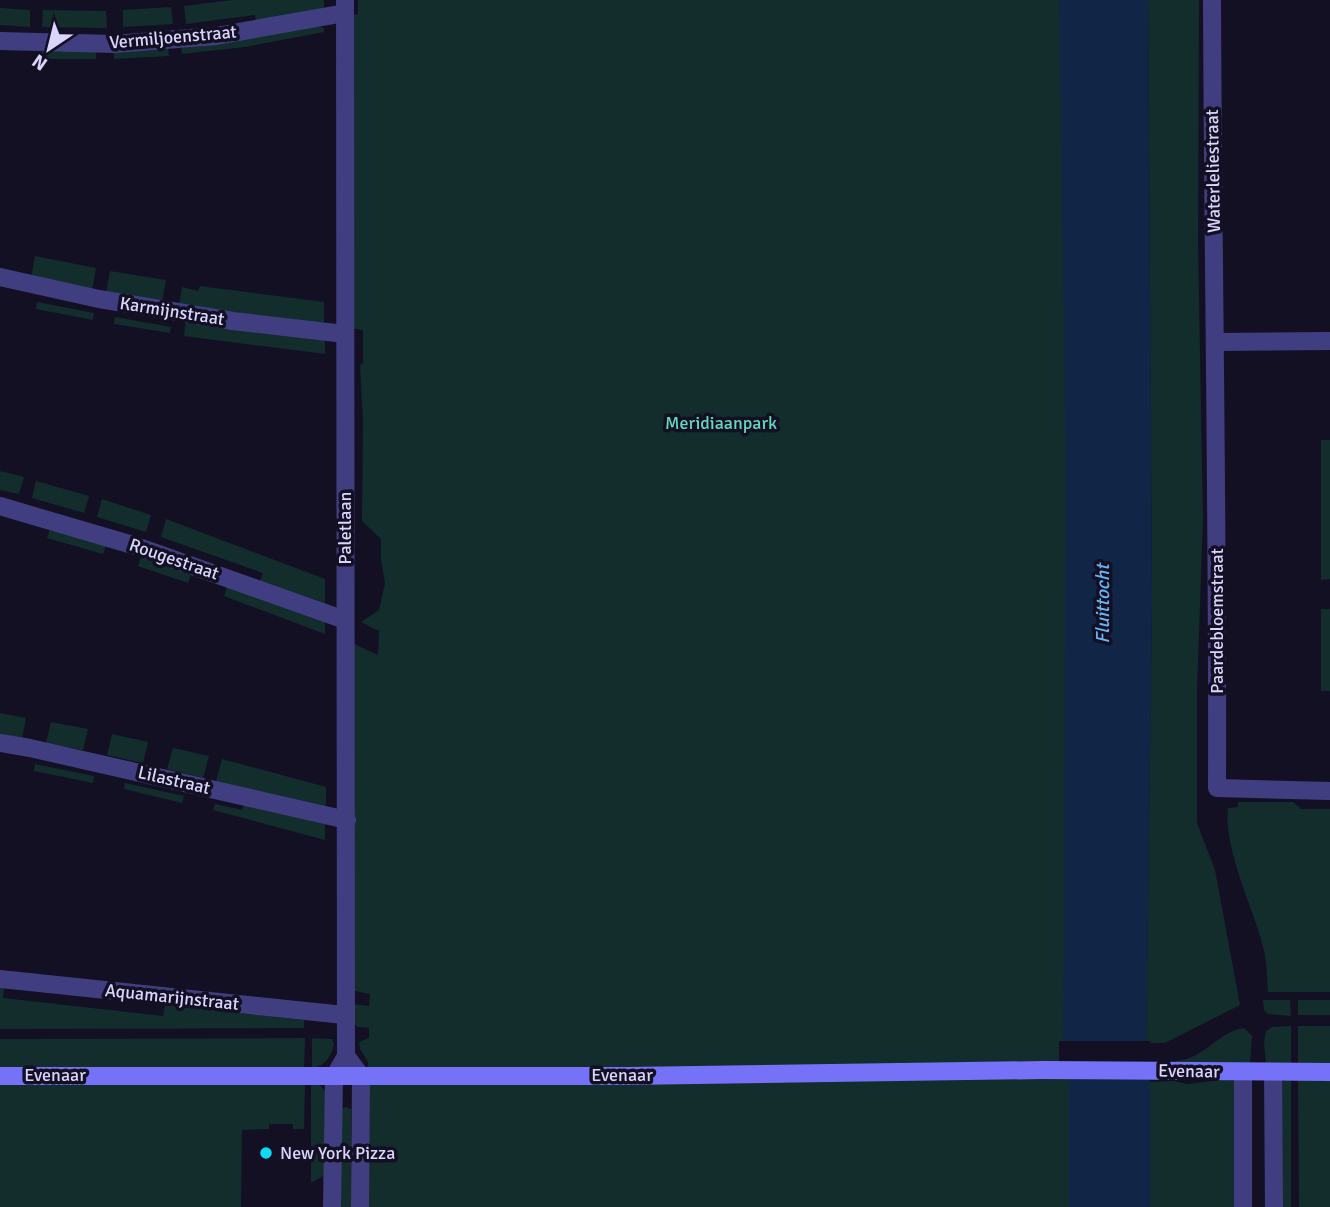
<svg xmlns="http://www.w3.org/2000/svg" width="1330" height="1207" viewBox="0 0 1330 1207" font-family="Signika,sans-serif">
  <style>
    .green { fill: #132d2c }
    .water { fill: #112647 }
    .pier { fill: #131024 }
    .lines { fill: none; stroke-linecap: round; stroke-linejoin: round }
    .street { stroke: #403e80; stroke-width: 18 }
    .secondary { stroke: #7572f7; stroke-width: 18 }
    .poi-dot { fill: #0edaf0; stroke: #131024; stroke-width: 2.5 }
    .labels { text-anchor: middle; dominant-baseline: central; stroke-width: 7; stroke-linejoin: round; paint-order: stroke }
    .street-label { font-size: 18px; fill: #dad5fd; stroke: #131024 }
    .park-label { font-size: 18px; fill: #65d9bb; stroke: #131024 }
    .poi-label { font-size: 18px; fill: #dad5fd; stroke: #131024; text-anchor: start }
    .water-label { font-size: 19px; font-style: italic; fill: #69b5f6; stroke: #131024 }
  </style>
  <rect width="100%" height="100%" fill="#131024"/>
  <g class="green">
    <path d="M232,0h92v9l-68,13 -1,-7 -69,9 -2,-18z"/>
    <path d="M358,0h719l10,1207h-723l4,-145 -8,-13 -1,-7 10,-4v-10l-11,-1 -3,-3 -1,-20 15,2 1,-12 -20,-4 2,-347 26,12 1,-24 -18,-9 18,-12 6,-27 -4,-23v-21l-19,-18 1,-99 -3,-57 3,-2v-33l-12,-2 -1,-312 8,-2z"/>
    <path d="M1148,0h51l-1,243 5,277 -6,169v134l18,47 25,135 -75,38h-19l6,-442z"/>
    <path d="M171,7l2,17 -50,3v-17z"/>
    <path d="M0,8l30,2v17l-30,-2z"/>
    <path d="M43,10l63,1 1,17 -65,-1z"/>
    <path d="M318,26l6,2v4l-79,15 -63,7 -1,-8z"/>
    <path d="M168,47l1,9 -55,3v-8z"/>
    <path d="M42,50l54,1v8h-55z"/>
    <path d="M35,256l61,12 -4,22 -61,-12z"/>
    <path d="M110,271l56,9 -4,22 -56,-9z"/>
    <path d="M200,286l124,16v20l-10,1 -135,-18 3,-18 16,4z"/>
    <path d="M37,302l57,11 -1,7 -57,-11z"/>
    <path d="M115,317l56,10 -1,6 -56,-9z"/>
    <path d="M186,320l135,19 4,2v13l-141,-18z"/>
    <path d="M1321,440h9v139l-9,1z"/>
    <path d="M0,471l24,6 -5,17 -19,-4z"/>
    <path d="M36,481l53,15 -5,17 -52,-15z"/>
    <path d="M102,499l49,16 -5,17 -49,-15z"/>
    <path d="M166,519l159,60v24l-65,-22 3,-8 -102,-36z"/>
    <path d="M51,526l56,17 -4,11 -56,-16z"/>
    <path d="M142,554l50,17 -4,12 -50,-17z"/>
    <path d="M228,584l97,37v13l-101,-38z"/>
    <rect x="1321" y="609" width="9" height="82"/>
    <path d="M0,713l26,5 -4,21 -22,-4z"/>
    <path d="M51,722l37,7 -5,21 -37,-7z"/>
    <path d="M112,734l36,8 -5,21 -36,-8z"/>
    <path d="M173,748l36,8 -6,22 -36,-9z"/>
    <path d="M222,759l104,28v18l-8,2 -102,-26z"/>
    <path d="M35,764l59,12 -1,7 -59,-12z"/>
    <path d="M125,783l59,13 -2,7 -58,-14z"/>
    <path d="M1238,802h55l8,7h29v183h-62c-1,-12 -1,-25 -3,-37 -9,-44 -42,-103 -37,-147l10,-1z"/>
    <path d="M244,803l81,21v16l-112,-30 2,-6 27,6z"/>
    <path d="M0,987l4,1 -1,10 160,18 2,-11 139,15v8l-304,1z"/>
    <path d="M1263,1000h27l1,16 -23,-2 -4,-4z"/>
    <rect x="1298" y="1000" width="32" height="15"/>
    <path d="M1291,1026v38h-25l-2,-22 2,-11 6,-4z"/>
    <rect x="1298" y="1026" width="32" height="38"/>
    <path d="M1244,1028l8,8 -2,29h-73l-1,-4c29,-2 41,-29 68,-33z"/>
    <path d="M305,1038l-1,31 -304,1v-31z"/>
    <path d="M312,1038l20,1 2,5c-2,13 -10,21 -22,25z"/>
    <path d="M1291,1078v129h-10v-125z"/>
    <path d="M1298,1078h32v129h-31z"/>
    <path d="M1231,1079l6,5v123h-87v-125l24,-1 13,3z"/>
    <path d="M305,1082l-1,47h-11v-5h-24v5l-27,1 -1,77h-241v-123z"/>
    <path d="M311,1082l8,2 6,7v84l-14,8z"/>
    <path d="M346,1107l5,2v98h-11l1,-98z"/>
  </g>
  <path class="water" d="M1059,0h89l4,601 -6,462 4,19v125h-81v-125l-6,-20 3,-589z"/>
  <path class="pier" d="M1059,1041h91v21l3,18 -88,-1 -6,-16z"/>
  <g class="lines">
    <g class="street">
      <path d="M345,0l1,1056"/>
      <path d="M1212,0c1,263 6,525 5,788l113,3"/>
      <path d="M0,41l114,3 102,-8 129,-23"/>
      <path d="M0,277l99,22 134,22 112,13"/>
      <path d="M1216,342l114,-1"/>
      <path d="M0,506l136,40 209,74"/>
      <path d="M0,743l30,5 317,72"/>
      <path d="M0,979l344,36"/>
      <path d="M1273,1073l1,134"/>
      <path d="M332,1207l2,-130 12,-21 15,20 -1,131"/>
      <path d="M1243,1207v-134"/>
    </g>
    <path class="secondary" d="M0,1076h628l415,-6 287,2"/>
  </g>
  <circle class="poi-dot" cx="266" cy="1153" r="7"/>
  <g class="labels">
    <g class="street-label">
      <text transform="translate(173 37) rotate(-5)">Vermiljoenstraat</text>
      <text transform="translate(1213 171) rotate(-91)">Waterleliestraat</text>
      <text transform="translate(172 311) rotate(9)">Karmijnstraat</text>
      <text transform="translate(345 528) rotate(-90)">Paletlaan</text>
      <text transform="translate(174 559) rotate(19)">Rougestraat</text>
      <text transform="translate(1217 621) rotate(-90)">Paardebloemstraat</text>
      <text transform="translate(174 780) rotate(13)">Lilastraat</text>
      <text transform="translate(172 997) rotate(6)">Aquamarijnstraat</text>
      <text transform="translate(1189 1071) rotate(1)">Evenaar</text>
      <text x="55" y="1075">Evenaar</text>
      <text x="622" y="1075">Evenaar</text>
    </g>
    <g class="park-label">
      <text x="721" y="423">Meridiaanpark</text>
    </g>
    <g class="poi-label">
      <text x="280" y="1153">New York Pizza</text>
    </g>
    <g class="water-label">
      <text transform="translate(1103 604) rotate(-90)">Fluittocht</text>
    </g>
  </g>
  <g transform="translate(49 49) rotate(215)" stroke="#131024" stroke-width="5" paint-order="stroke">
  <path d="M0-5L12 26L0 18L-12 26Z" fill="#dad5fd"/>
  <text y="-10" font-size="19" font-weight="bold" text-anchor="middle" fill="#dad5fd">N</text>
  </g>
</svg>
